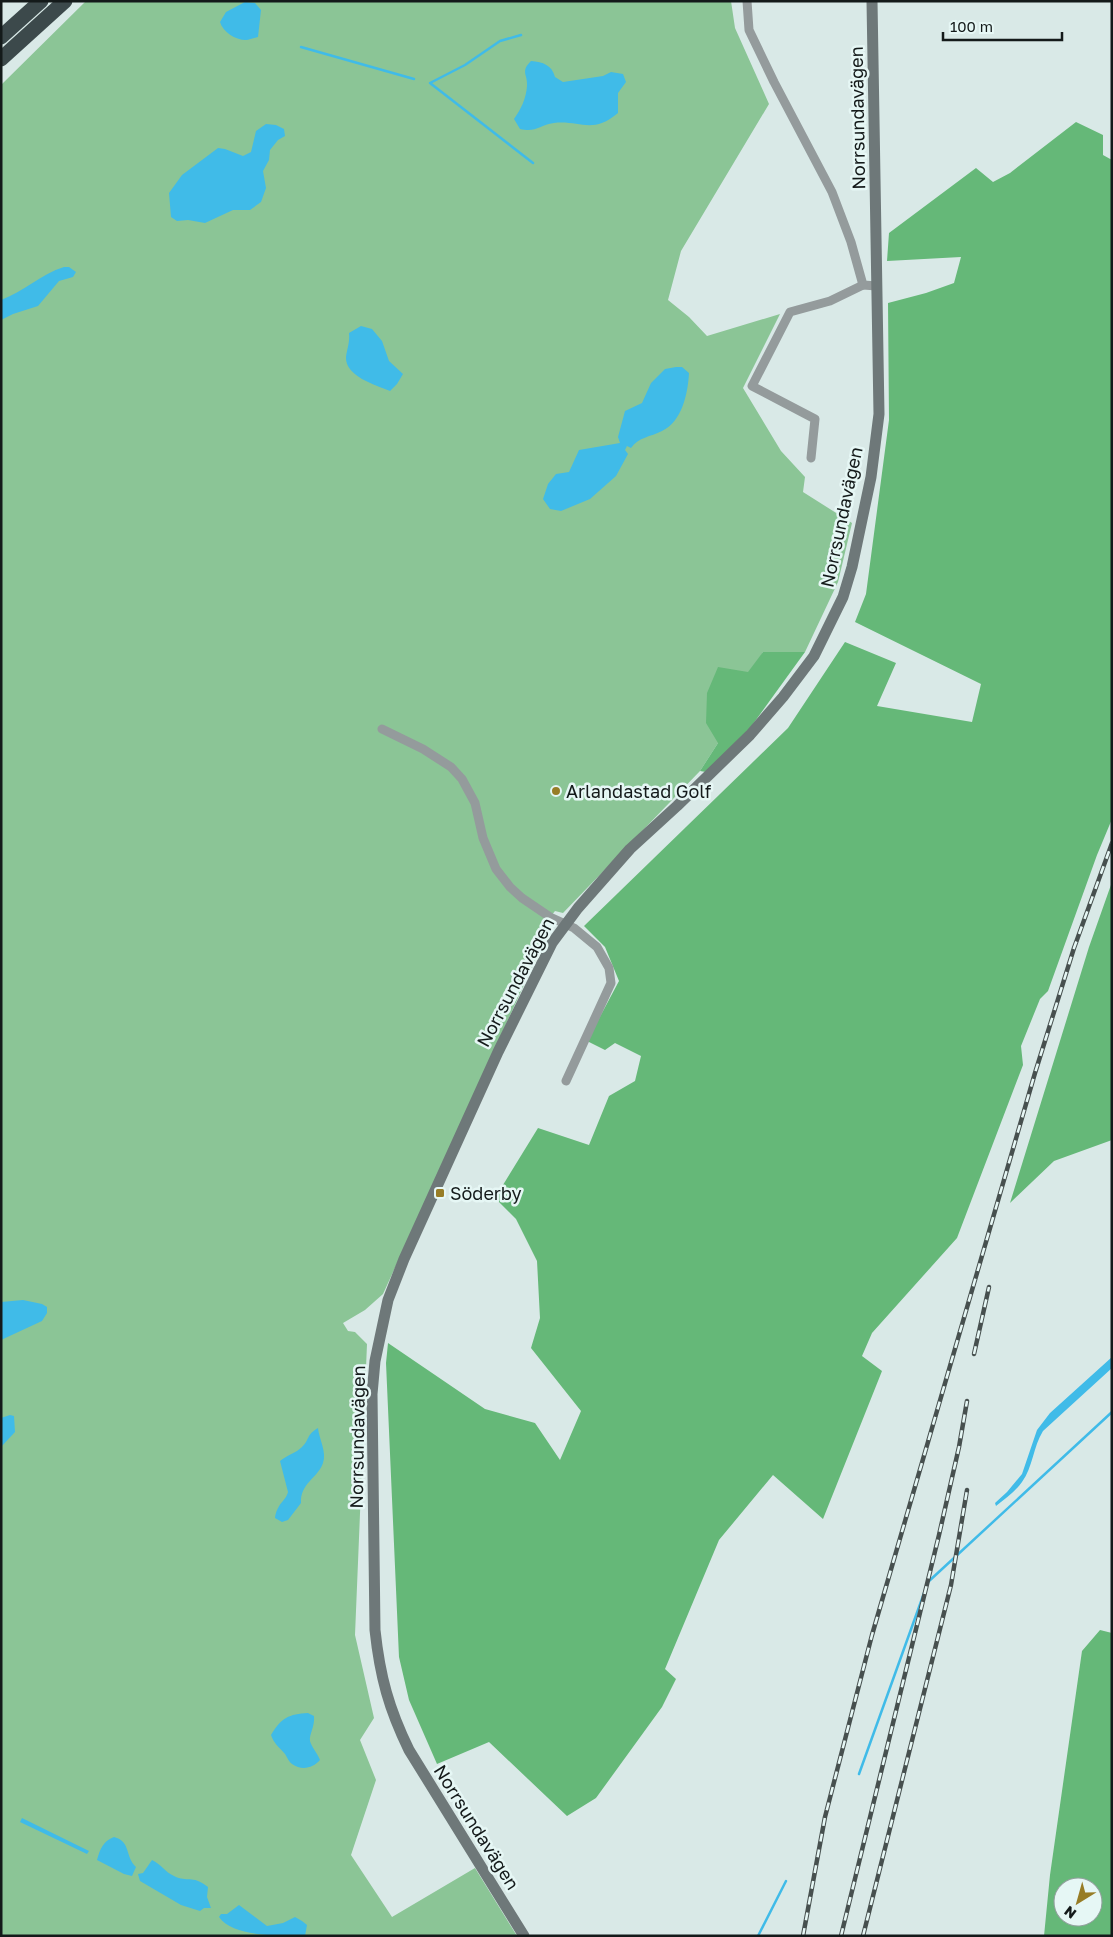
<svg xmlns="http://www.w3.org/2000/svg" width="1113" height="1937" viewBox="0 0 1113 1937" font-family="'Golos Text',sans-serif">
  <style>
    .green { fill: #8bc596 }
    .forest { fill: #65b878; fill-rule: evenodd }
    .water { fill: #40bbe8 }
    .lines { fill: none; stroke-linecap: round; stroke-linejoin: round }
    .stream { stroke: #40bbe8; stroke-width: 2.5 }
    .street { stroke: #949b9c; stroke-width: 9 }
    .secondary { stroke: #6e7879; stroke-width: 11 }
    .highway { stroke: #3c494b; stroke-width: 15 }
    .rail-casing { stroke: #47504f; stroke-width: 4.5 }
    .rail { stroke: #e6f7f5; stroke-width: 2.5; stroke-dasharray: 8; stroke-linecap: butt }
    .poi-dot { fill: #977d26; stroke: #e6f7f5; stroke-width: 2 }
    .labels { text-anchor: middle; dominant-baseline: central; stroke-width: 5; stroke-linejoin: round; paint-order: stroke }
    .street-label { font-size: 18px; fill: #141a1a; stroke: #e6f7f5 }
    .poi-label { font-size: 18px; fill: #141a1a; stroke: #e6f7f5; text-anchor: start }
  </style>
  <rect width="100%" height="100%" fill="#d9e9e7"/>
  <path class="green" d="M86,1h645l4,27 34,76 -88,147 -13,49 21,17 18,19 73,-22 -37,74 38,63 24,26 -2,15 49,31 -14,59 -33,70h-42l-45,91 -18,28 -137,142 -8,-2 -8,10 2,9 -166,364 -18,16 -22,13 5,8 7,1 12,12 -12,291 19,83 -14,22 16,40 -25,75 41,62 83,-49 42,68h-516v-1851z"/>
  <g class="forest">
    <path d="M1076,122l27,13v20l9,5v659l-15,36 -49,136 -8,8 -19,47 2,19 -66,173 -85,95 -10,23 20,15 -59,148 -50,-44 -54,65 -54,129 11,10 -14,28 -66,91 -29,18 -78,-74 -52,22 -28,-64 -10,-43 -13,-294 2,-20 97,66 50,14 25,37 21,-49 -50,-63 9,-30 -3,-57 -21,-42 -21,-21 43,-70 51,17 20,-49 26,-15 6,-25 -26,-13 -10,7 -18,-9 32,-60 -14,-34 -21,-21 204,-198 57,-86 51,21 -19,43 95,16 9,-38 -126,-62 11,-28 23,-174 -1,-117 38,-10 28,-10 7,-26 -74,4 2,-28 87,-65 17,14 17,-9z"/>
    <path d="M763,652h42l-60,83 -39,37 -6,-1 18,-28 -12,-20 1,-30 11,-26 30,5z"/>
    <path d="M1112,882v258l-58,21 -44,42 79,-256z"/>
    <path d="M1100,1630l12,3v303h-68l6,-61 32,-224zM1063,1887h30v30h-30z"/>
  </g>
  <g class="water">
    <path d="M245,2l10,1 6,7 -3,27c-4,1 -9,3 -12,3 -11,0 -23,-8 -26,-18l6,-10z"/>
    <path d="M531,61c12,1 21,4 24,16l8,5 40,-6 8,-4 12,2 3,8 -8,11v20c-26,22 -38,7 -64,10 -15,2 -18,10 -34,6l-6,-10c7,-10 12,-20 13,-33 1,-12 -7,-14 4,-25z"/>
    <path d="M266,124l10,1 8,4 1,7 -7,4 -8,10 -1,10 -6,11 3,17 -5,14 -11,8h-17l-28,13 -17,-3 -11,1 -6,-4 -2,-24 13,-18 36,-27 7,1 18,7 8,-4 5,-21z"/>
    <path d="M64,267h5l7,5 -3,5 -14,4 -21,25 -25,8 -12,6v-20c22,-8 40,-26 63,-33z"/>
    <path d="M361,326l11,3 10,12 7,20 14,13 -6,10 -7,7c-15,-6 -45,-15 -44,-34 1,-8 4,-15 3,-24z"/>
    <path d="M676,367h6l7,6c-1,20 -7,49 -27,58 -12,6 -23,6 -31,17l-4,-2 -2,4 3,4 -12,22 -26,23 -29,12 -11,-2 -7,-10 5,-15 8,-10 13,-2 10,-22 41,-7 -2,-6 7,-26 17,-8 9,-20 14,-14z"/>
    <path d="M23,1300l19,4 5,3v6l-5,8 -41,19v-38z"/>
    <path d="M1112,1357v11l-69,63c-10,16 -10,36 -21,51 -7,10 -17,17 -26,24l-1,-3 12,-11 15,-18 15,-44 13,-17z"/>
    <path d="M10,1415l4,1 1,16 -14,15v-29z"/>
    <path d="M318,1428c1,11 9,24 5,35 -5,15 -23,20 -22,40l-13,17 -6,2 -7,-4c2,-15 11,-17 13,-26l-8,-31c7,-6 16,-8 22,-14 8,-8 4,-12 16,-19z"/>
    <path d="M308,1713l6,3c1,11 -5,18 -4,25 1,5 8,13 10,19 -7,8 -18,11 -28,4 -3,-2 -5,-7 -7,-10 -6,-7 -11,-10 -14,-19 10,-17 18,-21 37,-22z"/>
    <path d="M22,1818l67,33 -2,3 -67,-32z"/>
    <path d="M114,1837c17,4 11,20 22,30l-4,9 -8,-2 -27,-14c3,-11 6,-19 17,-23z"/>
    <path d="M152,1860c9,4 13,12 22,16 14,7 17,-2 34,11l-1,10 4,11h-7l-4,3 -19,-6 -41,-24 -2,-7 5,-1z"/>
    <path d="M239,1905l28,21 16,-3 12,-6 7,4 5,4 -2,11c-27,0 -72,1 -86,-19l2,-3h6z"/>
  </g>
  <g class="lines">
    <g class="stream">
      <path d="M521,35l-21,6 -35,24 -35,18 103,80"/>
      <path d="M301,47l113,32"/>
      <path d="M859,1774l69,-192 184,-170"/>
      <path d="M758,1936l28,-55"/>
    </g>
    <g class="street">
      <path d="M747,1l2,29 25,52 58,110 19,50 12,43 14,1"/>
      <path d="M811,458l4,-39 -63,-33 38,-74 40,-11 33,-16"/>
      <path d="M382,729l41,20 28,18 11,12 13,24 8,35 13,31 14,18 12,11 28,19 24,11 23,19 12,21 2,15 -45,98"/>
    </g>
    <path class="secondary" d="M524,1936l-115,-186c-20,-41 -29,-73 -34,-120l-3,-236 3,-33 13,-61 16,-41 94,-207 54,-109 26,-35 52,-59 47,-43 73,-71 33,-38 31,-41 29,-59 9,-30 19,-90 8,-63 -7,-413"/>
    <g class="highway">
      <path d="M1,37l40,-36"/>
      <path d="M1,59l64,-58"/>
    </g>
    <g class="rail-casing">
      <g id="rail">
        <path d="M974,1354l15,-67"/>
        <path d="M803,1936l22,-119 47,-182 163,-562 39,-125 38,-105"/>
        <path d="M841,1936l98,-401 20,-88 8,-46"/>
        <path d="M863,1936l88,-351 16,-95"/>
      </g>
    </g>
    <use href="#rail" class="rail"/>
  </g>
  <g class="poi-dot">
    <circle cx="556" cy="791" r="5"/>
    <rect x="435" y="1188" width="10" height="10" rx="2.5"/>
  </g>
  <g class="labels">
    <g class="street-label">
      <text transform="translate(857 118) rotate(-91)">Norrsundavägen</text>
      <text transform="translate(841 517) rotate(-78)">Norrsundavägen</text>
      <text transform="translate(515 982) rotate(-62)">Norrsundavägen</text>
      <text transform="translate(357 1437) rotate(-89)">Norrsundavägen</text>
      <text transform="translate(477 1827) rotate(58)">Norrsundavägen</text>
    </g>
    <g class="poi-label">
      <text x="566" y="791">Arlandastad Golf</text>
      <text x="450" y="1193">Söderby</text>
    </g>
  </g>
  <rect width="1113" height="1937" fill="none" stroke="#141a1a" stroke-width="5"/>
  <g transform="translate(1078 1902) rotate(217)"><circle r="24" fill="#e6f7f5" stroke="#929f9d"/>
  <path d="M0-4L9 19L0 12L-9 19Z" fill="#977d26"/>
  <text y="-8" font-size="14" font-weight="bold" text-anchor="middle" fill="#141a1a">N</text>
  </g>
  <path d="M943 32v8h119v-8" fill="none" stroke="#141a1a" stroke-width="2.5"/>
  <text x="950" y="32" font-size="15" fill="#141a1a" stroke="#e6f7f5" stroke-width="4" paint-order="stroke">100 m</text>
</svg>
